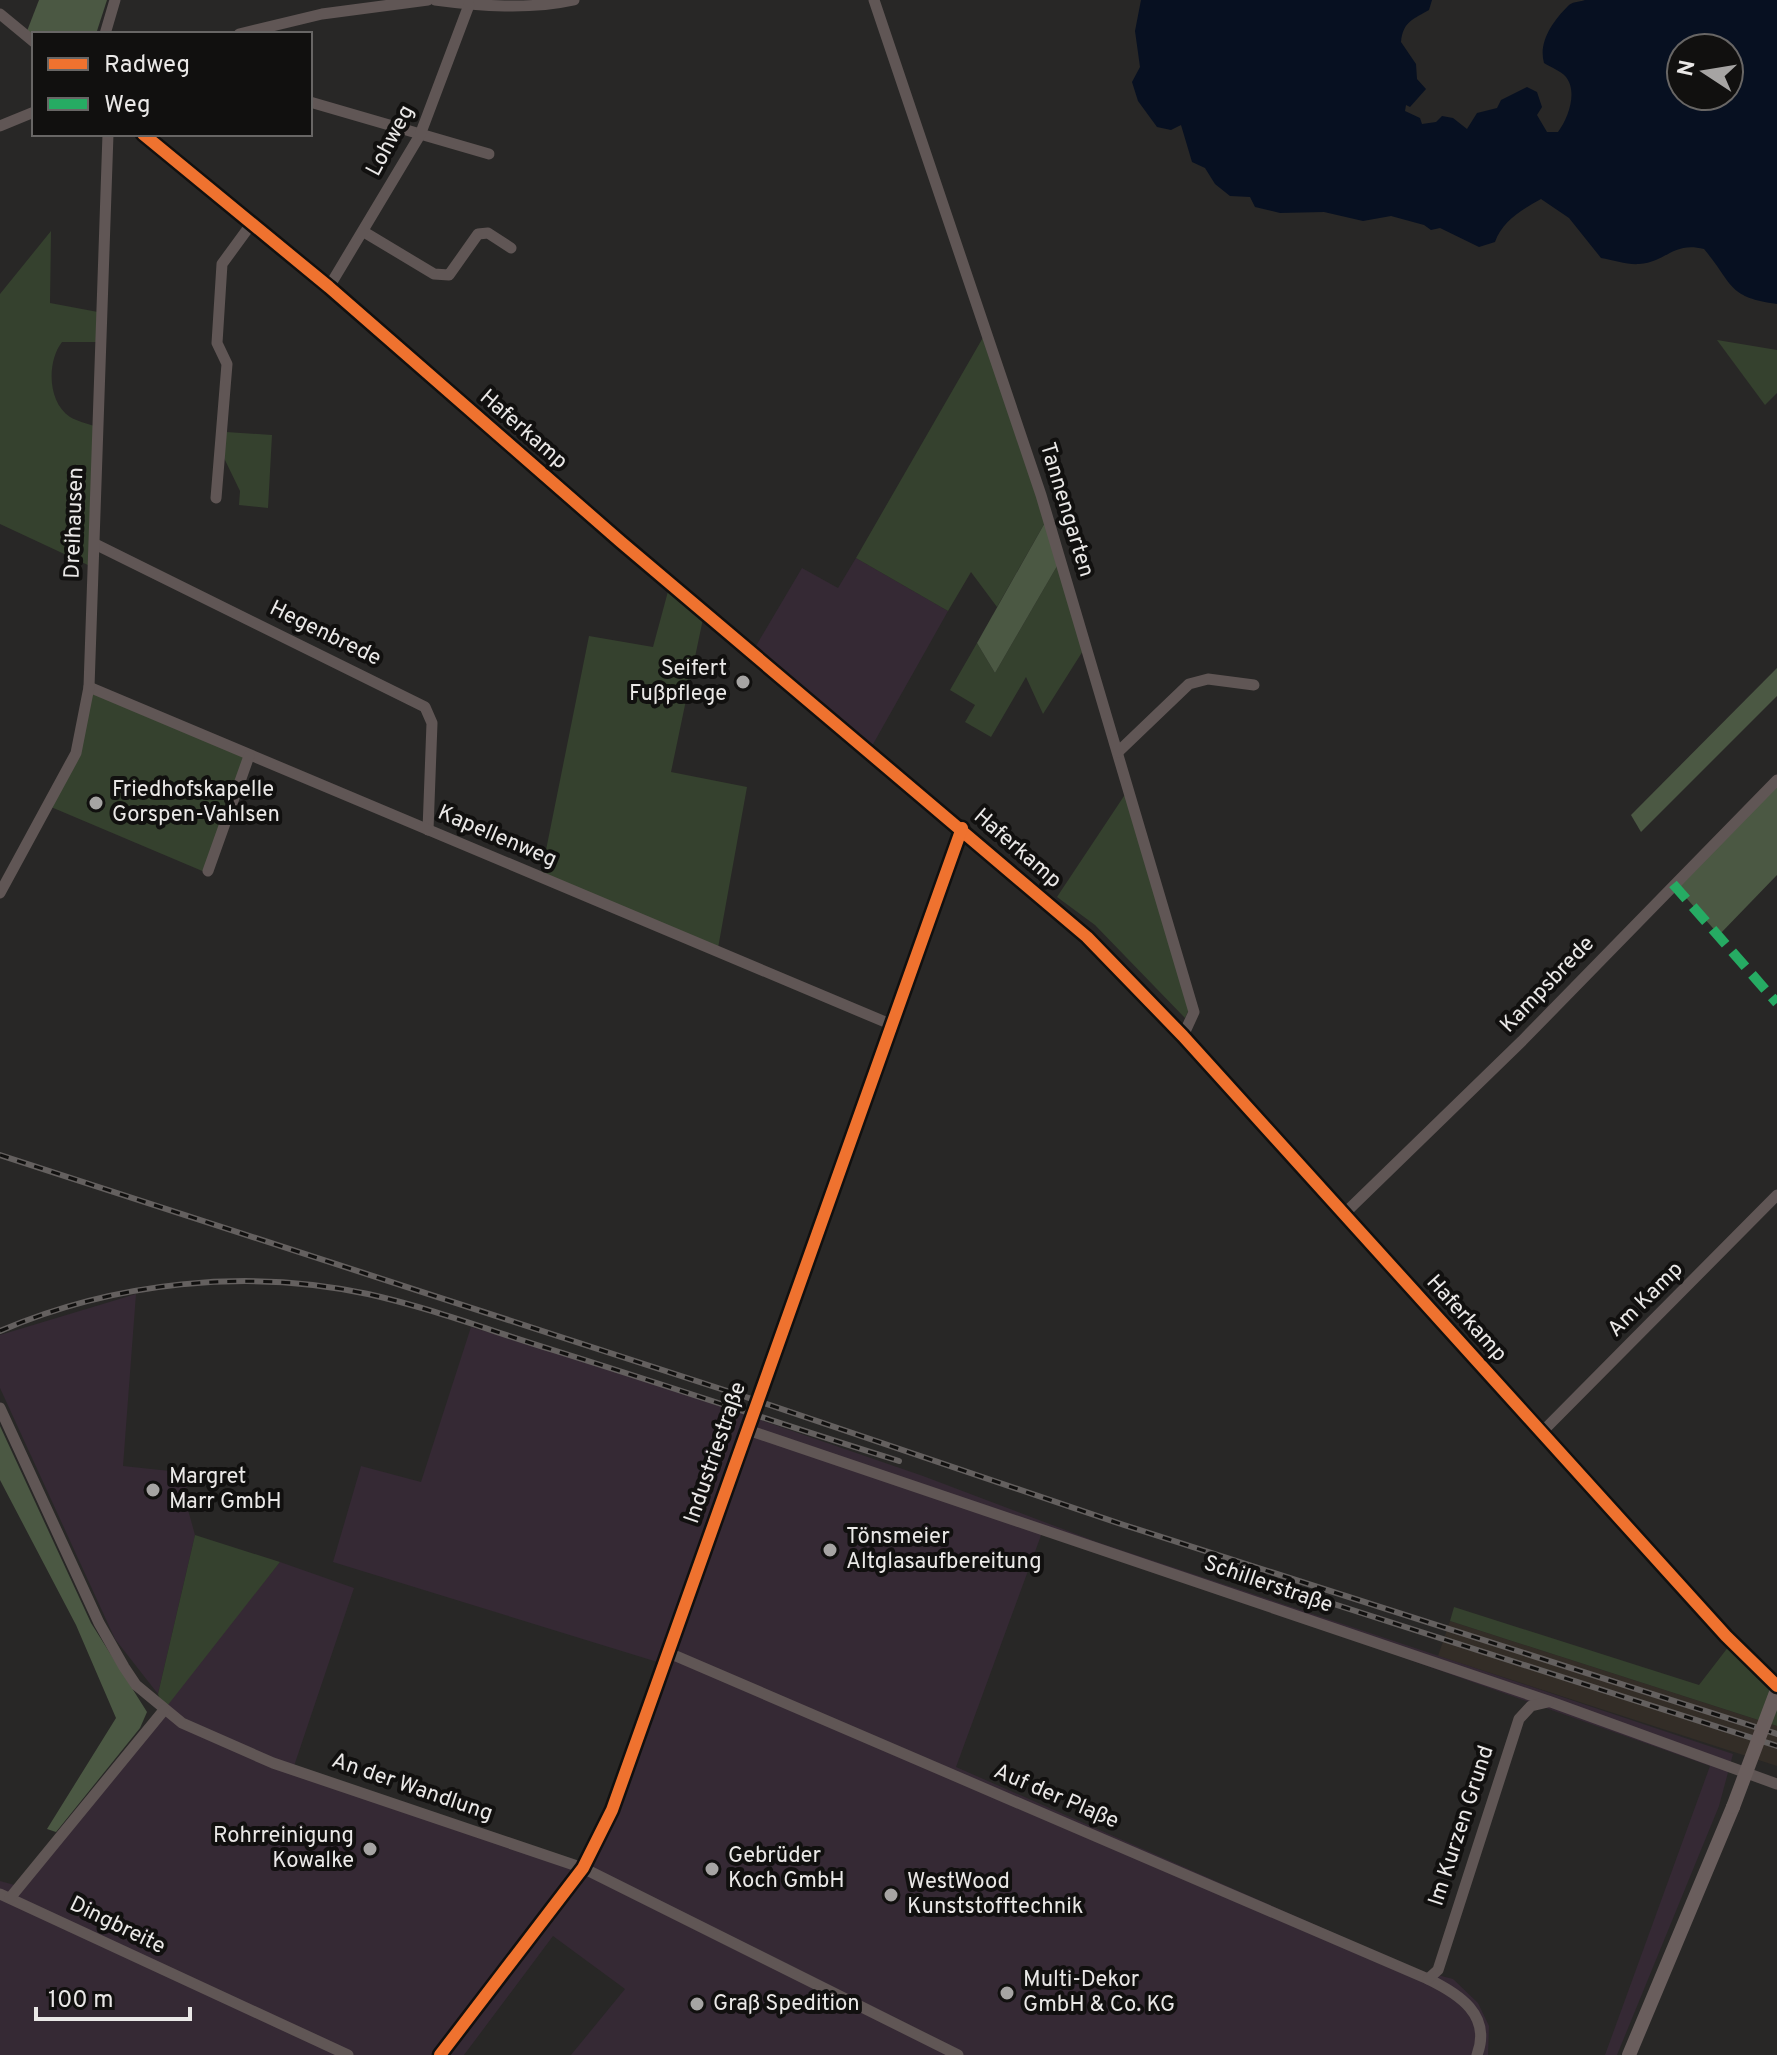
<svg xmlns="http://www.w3.org/2000/svg" width="1777" height="2055" viewBox="0 0 1777 2055" font-family="Overpass,sans-serif">
  <style>
    .built { fill: #332d27 }
    .industrial { fill: #352934 }
    .green { fill: #35412e }
    .forest { fill: #4b5843 }
    .water { fill: #071021; fill-rule: evenodd }
    .lines { fill: none; stroke-linecap: round; stroke-linejoin: round }
    .minor { stroke: #605655; stroke-width: 11 }
    .major { stroke: #6a5e5d; stroke-width: 14 }
    .rail-casing { stroke: #64605f; stroke-width: 6 }
    .rail { stroke: #11100f; stroke-width: 3; stroke-dasharray: 9; stroke-linecap: butt }
    .major-bridge { stroke: #6a5e5d; stroke-width: 14 }
    .quiet { stroke: #26ab63; stroke-width: 10; stroke-dasharray: 20 10; stroke-linecap: butt }
    .cycleway-casing { stroke: #11100f; stroke-width: 17 }
    .cycleway { stroke: #ef722f; stroke-width: 12 }
    .poi-dot { fill: #a6a4a3; stroke: #11100f; stroke-width: 3 }
    .labels { text-anchor: middle; dominant-baseline: central; stroke-width: 8; stroke-linejoin: round; paint-order: stroke }
    .street-label { font-size: 22px; fill: #eae8e7; stroke: #11100f }
    .poi-label { font-size: 22px; fill: #eae8e7; stroke: #11100f; text-anchor: start }
  </style>
  <rect width="100%" height="100%" fill="#282726"/>
  <path class="built" d="M1450,1621l327,105v40l-339,-110z"/>
  <g class="industrial">
    <path d="M856,558l92,53 -76,135 -119,-95 49,-83 36,20z"/>
    <path d="M136,1294l-13,172 66,7 -4,26 10,36 -37,159 -43,-55 -115,-251v-53z"/>
    <path d="M471,1327l142,42 310,107 174,66 636,212 -14,52 -102,249h-12l105,-289 -667,-236 -87,237 462,203 35,9 25,24 11,23 -1,29h-917l54,-66 -72,-53 -89,119h-464v-174l18,5 262,-324 74,26 -61,181 290,98 14,-24 67,-179 -331,-102 28,-96 60,16z"/>
  </g>
  <g class="green">
    <path d="M51,231l-1,72 48,9 -1,30h-35c-15,19 -15,60 8,75 7,4 17,7 25,9l-5,140 -90,-42v-230z"/>
    <path d="M985,334l62,185 -50,88 -26,-35 -23,39 -92,-53z"/>
    <path d="M1717,340l60,10v43l-12,12z"/>
    <path d="M226,432l46,3 -4,73 -29,-3 1,-14 -16,-33z"/>
    <path d="M1060,561l26,85 -43,68 -17,-37 -35,60 -26,-15 10,-17 -25,-15 27,-47 18,30z"/>
    <path d="M670,584l34,30 -33,158 76,15 -29,161 -177,-73 48,-239 64,11z"/>
    <path d="M91,692l156,66 -40,115 -156,-66 27,-51z"/>
    <path d="M1128,790l62,217 -5,11 -90,-93 -38,-28z"/>
    <path d="M195,1535l85,27 -116,148 -6,-16z"/>
    <path d="M1454,1607l245,78 30,-39 28,32 20,15v33l-327,-105z"/>
  </g>
  <g class="forest">
    <path d="M39,0h68l-11,34 -62,2 -7,-5z"/>
    <path d="M1047,519l13,42 -65,112 -18,-30z"/>
    <path d="M1777,668v28l-136,136 -10,-17z"/>
    <path d="M1777,783v92l-58,60 -45,-51z"/>
    <path d="M0,1426l91,197 56,89 -7,16 -84,104 -9,-3 69,-111 -40,-93 -76,-145z"/>
  </g>
  <path class="water" d="M1141,0h291l-3,10c-15,9 -26,11 -28,32l15,22 1,15 9,10 -16,18 -4,-2 -1,6 15,7 2,6 14,-2 6,-6 11,2 14,11 10,-16 20,-5 4,-8 26,-13 10,5 5,15 -5,8 10,17h11c10,-13 20,-40 8,-55 -5,-6 -16,-10 -22,-14 -6,-21 9,-42 24,-57 3,-4 11,-4 17,-6h192v304c-50,-7 -43,-19 -73,-55 -31,-8 -37,13 -65,15 -11,1 -26,-4 -38,-6l-32,-40 -28,-19c-18,10 -39,22 -46,43l-16,5 -39,-19 -9,2 -7,-5 -33,-9 -28,5 -39,-9 -44,1 -25,-6 -5,-10 -20,-1 -15,-12 -10,-16 -13,-6 -11,-37 -10,5 -14,-3 -19,-26 -6,-19 8,-15 -5,-36zM1681,48h48v48h-48z"/>
  <g class="lines">
    <g class="minor">
      <path d="M435,0c45,6 94,10 139,0"/>
      <path d="M874,0l167,495 153,517 -11,24"/>
      <path d="M0,14l34,28"/>
      <path d="M105,34l10,-34"/>
      <path d="M239,34l83,-20 106,-14"/>
      <path d="M310,102l179,52"/>
      <path d="M0,126l34,-14"/>
      <path d="M143,134l186,153 292,255 466,395 96,99 543,600 51,50"/>
      <path d="M364,232l70,42 15,1 29,-41 10,-1 23,15"/>
      <path d="M329,287l91,-152 49,-130"/>
      <path d="M216,498l11,-134 -10,-21 5,-79 30,-41"/>
      <path d="M95,544l330,163 7,16 -4,107"/>
      <path d="M89,687l801,337"/>
      <path d="M1118,752l71,-68 19,-5 46,6"/>
      <path d="M208,871l41,-115"/>
      <path d="M0,893l76,-140 13,-66 19,-553"/>
      <path d="M1344,1214l178,-173 255,-261"/>
      <path d="M0,1408l99,215 25,44 12,18 46,38 91,40 310,105 375,187"/>
      <path d="M745,1429l806,273 226,82"/>
      <path d="M1542,1432l235,-237"/>
      <path d="M669,1653l759,326c31,15 64,36 49,76"/>
      <path d="M0,1894l348,161"/>
      <path d="M10,1898l154,-188"/>
      <path d="M1428,1979l10,-9 81,-251 12,-13 17,-4"/>
      <path d="M440,2055l143,-187 29,-58 350,-982"/>
    </g>
    <path class="major" d="M1629,2055l104,-248"/>
    <g class="rail-casing">
      <g id="rail">
        <path d="M0,1155l755,245 369,125 653,209"/>
        <path d="M0,1331c114,-49 247,-63 368,-37 63,14 123,37 185,56 116,36 230,75 346,111"/>
        <path d="M1290,1590l487,156"/>
      </g>
    </g>
    <use href="#rail" class="rail"/>
    <path class="major-bridge" d="M1733,1807l44,-117"/>
    <path class="quiet" d="M1673,884l104,119"/>
    <g class="cycleway-casing">
      <g id="cycleway">
        <path d="M143,134l186,153 292,255 466,395 96,99 543,600 51,50"/>
        <path d="M440,2055l143,-187 29,-58 350,-982"/>
      </g>
    </g>
    <use href="#cycleway" class="cycleway"/>
  </g>
  <g class="poi-dot">
    <circle cx="743" cy="682" r="8"/>
    <circle cx="96" cy="803" r="8"/>
    <circle cx="153" cy="1490" r="8"/>
    <circle cx="830" cy="1550" r="8"/>
    <circle cx="370" cy="1849" r="8"/>
    <circle cx="712" cy="1869" r="8"/>
    <circle cx="891" cy="1895" r="8"/>
    <circle cx="1007" cy="1993" r="8"/>
    <circle cx="697" cy="2004" r="8"/>
  </g>
  <g class="labels">
    <g class="street-label">
      <text transform="translate(391 141) rotate(-62)">Lohweg</text>
      <text transform="translate(523 430) rotate(41)">Haferkamp</text>
      <text transform="translate(1066 510) rotate(73)">Tannengarten</text>
      <text transform="translate(75 523) rotate(-88)">Dreihausen</text>
      <text transform="translate(325 634) rotate(26)">Hegenbrede</text>
      <text transform="translate(497 837) rotate(23)">Kapellenweg</text>
      <text transform="translate(1017 849) rotate(41)">Haferkamp</text>
      <text transform="translate(1548 985) rotate(-46)">Kampsbrede</text>
      <text transform="translate(1646 1300) rotate(-45)">Am Kamp</text>
      <text transform="translate(1466 1319) rotate(48)">Haferkamp</text>
      <text transform="translate(716 1453) rotate(-71)">Industriestraße</text>
      <text transform="translate(1268 1585) rotate(19)">Schillerstraße</text>
      <text transform="translate(412 1788) rotate(19)">An der Wandlung</text>
      <text transform="translate(1056 1797) rotate(23)">Auf der Plaße</text>
      <text transform="translate(1462 1826) rotate(-72)">Im Kurzen Grund</text>
      <text transform="translate(117 1926) rotate(26)">Dingbreite</text>
    </g>
    <g class="poi-label">
      <text x="727" y="669" text-anchor="end">Seifert<tspan x="727" dy="25">Fußpflege</tspan></text>
      <text x="112" y="790">Friedhofskapelle<tspan x="112" dy="25">Gorspen-Vahlsen</tspan></text>
      <text x="169" y="1477">Margret<tspan x="169" dy="25">Marr GmbH</tspan></text>
      <text x="846" y="1537">Tönsmeier<tspan x="846" dy="25">Altglasaufbereitung</tspan></text>
      <text x="354" y="1836" text-anchor="end">Rohrreinigung<tspan x="354" dy="25">Kowalke</tspan></text>
      <text x="728" y="1856">Gebrüder<tspan x="728" dy="25">Koch GmbH</tspan></text>
      <text x="907" y="1882">WestWood<tspan x="907" dy="25">Kunststofftechnik</tspan></text>
      <text x="1023" y="1980">Multi-Dekor<tspan x="1023" dy="25">GmbH &amp; Co. KG</tspan></text>
      <text x="713" y="2004">Graß Spedition</text>
    </g>
  </g>
  <rect x="32" y="32" width="280" height="104" fill="#11100f" stroke="#686665" stroke-width="2"/>
  <rect x="48" y="58" width="40" height="12" fill="#ef722f" stroke="#686665" stroke-width="2"/>
  <text x="104" y="72" font-size="24" fill="#eae8e7">Radweg</text>
  <rect x="48" y="98" width="40" height="12" fill="#26ab63" stroke="#686665" stroke-width="2"/>
  <text x="104" y="112" font-size="24" fill="#eae8e7">Weg</text>
  <g transform="translate(1705 72) rotate(282)"><circle r="38" fill="#11100f" stroke="#686665" stroke-width="2"/>
  <path d="M0-6L14 30L0 20L-14 30Z" fill="#a6a4a3"/>
  <text y="-12" font-size="22" font-weight="bold" text-anchor="middle" fill="#eae8e7">N</text>
  </g>
  <path d="M36 2007v12h154v-12" fill="none" stroke="#eae8e7" stroke-width="4"/>
  <text x="48" y="2007" font-size="24" fill="#eae8e7" stroke="#11100f" stroke-width="6" paint-order="stroke">100 m</text>
</svg>
